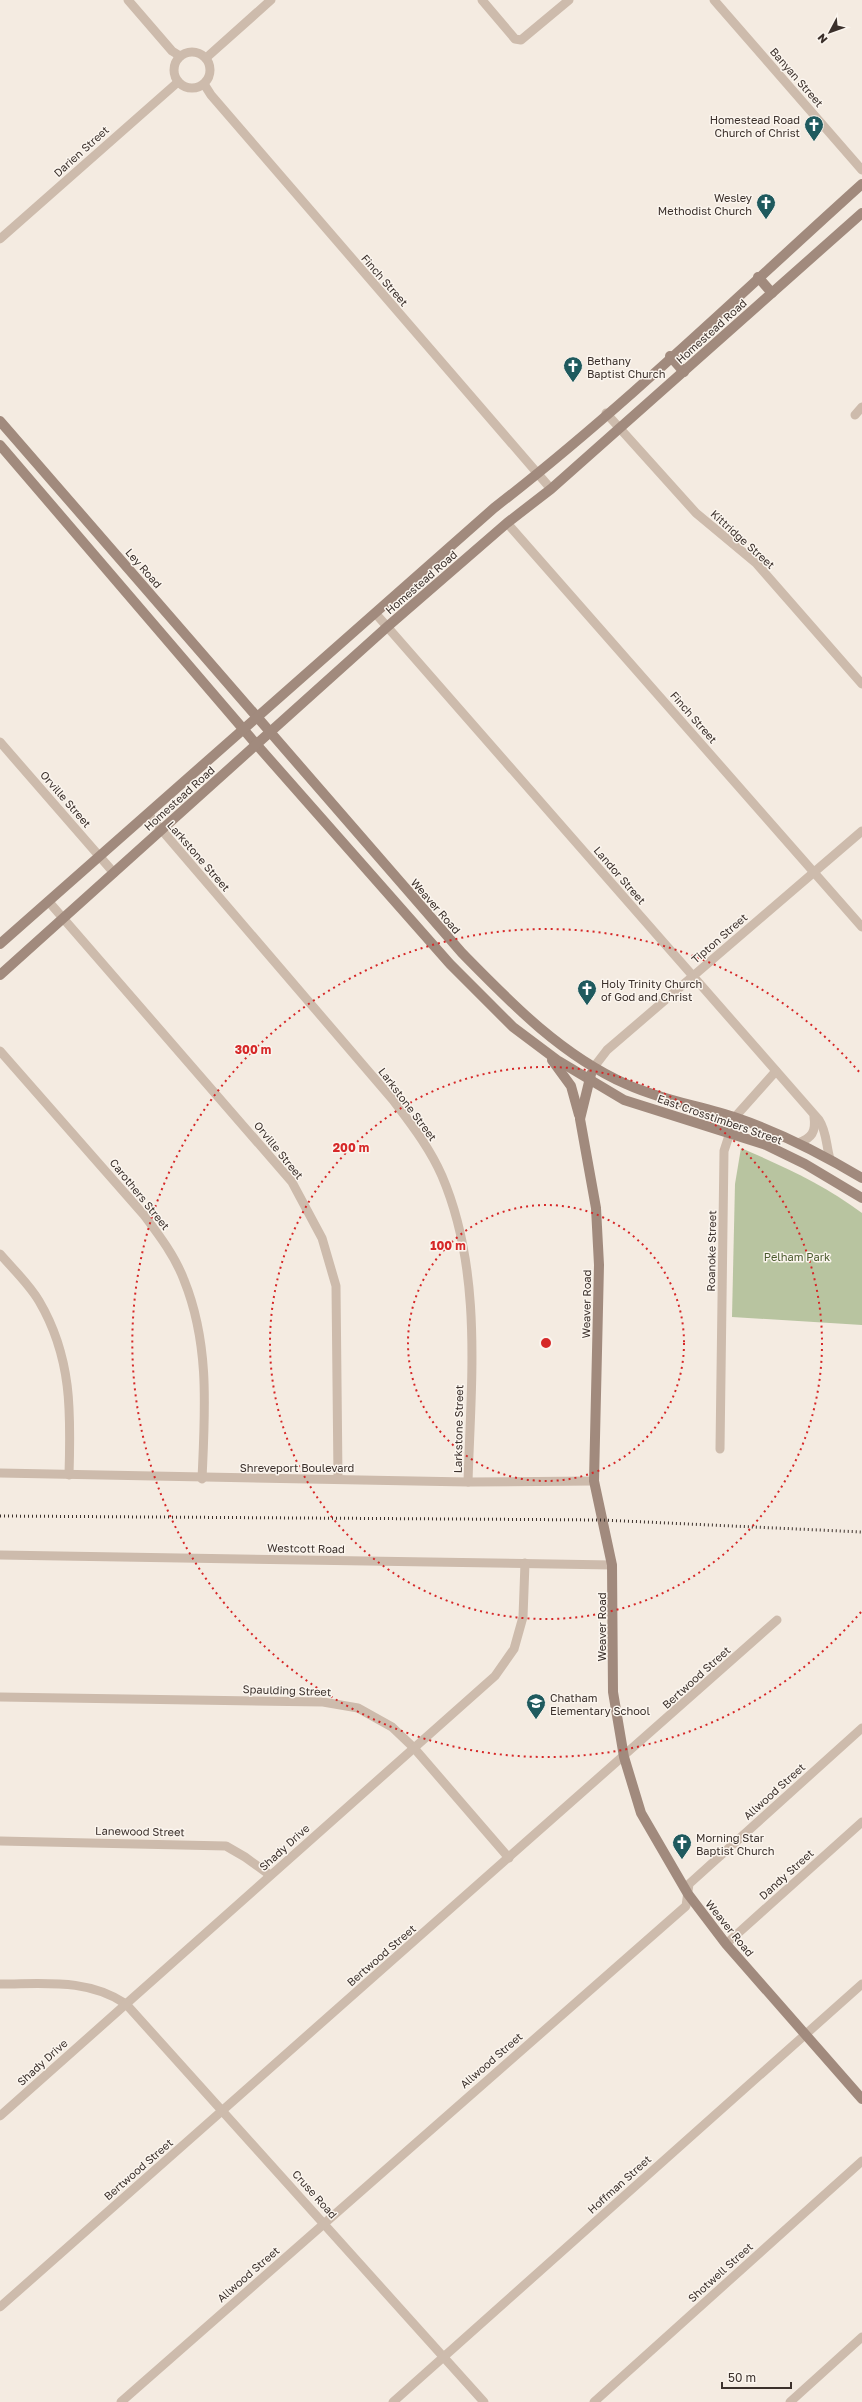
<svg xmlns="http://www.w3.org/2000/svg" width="862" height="2402" viewBox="0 0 862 2402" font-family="'Golos Text',sans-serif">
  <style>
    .green { fill: #b8c4a0 }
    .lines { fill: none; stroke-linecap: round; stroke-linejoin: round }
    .street { stroke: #cdbbac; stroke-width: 9 }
    .secondary { stroke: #a18a7d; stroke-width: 10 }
    .rail { stroke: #3b302b; stroke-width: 3; stroke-dasharray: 1 3; stroke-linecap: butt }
    .ring { fill: none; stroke: #d62828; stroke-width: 2; stroke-dasharray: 2 4 }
    .labels { text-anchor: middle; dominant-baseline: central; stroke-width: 3; stroke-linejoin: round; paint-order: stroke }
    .street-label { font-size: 11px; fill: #3b302b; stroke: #fbf5ee }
    .poi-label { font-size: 11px; fill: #3b302b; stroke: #fbf5ee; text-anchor: start }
    .park-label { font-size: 11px; fill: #4a5a2e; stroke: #fbf5ee }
    .centre { fill: #d62828; stroke: #fbf5ee; stroke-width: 2 }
    .ring-label { font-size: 12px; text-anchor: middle; font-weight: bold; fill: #d62828; stroke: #fbf5ee; stroke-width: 3; stroke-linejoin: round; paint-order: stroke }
  </style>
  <rect width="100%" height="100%" fill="#f4ebe1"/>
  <path class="green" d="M741,1148c42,18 84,37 121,65v112l-130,-8 3,-133z"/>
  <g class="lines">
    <g class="street">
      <path d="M128,0l44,51 8,5"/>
      <path d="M482,0l33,39 6,1 48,-40"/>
      <path d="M714,0l148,170"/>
      <circle cx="192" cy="70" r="18"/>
      <path d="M206,58l65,-58"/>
      <path d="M204,84l7,11 340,394"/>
      <path d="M0,239l178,-157"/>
      <path d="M606,413l90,100 60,50 106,121"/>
      <path d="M855,415l7,-8"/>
      <path d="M507,523l355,404"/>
      <path d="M376,614l443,506c8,12 7,26 11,39"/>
      <path d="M0,742l114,131"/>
      <path d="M148,814l245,286c18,24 37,48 49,76 41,96 29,205 26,306"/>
      <path d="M49,902l243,280 30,56 14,48 2,192"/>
      <path d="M0,1051l144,164c15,20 31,41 40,65 26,64 21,131 18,199"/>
      <path d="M594,1067l13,-17 255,-219"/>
      <path d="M798,1143c14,-5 18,-11 16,-26"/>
      <path d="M0,1254c13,15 29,30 39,47 33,56 32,111 30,174"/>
      <path d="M720,1449l4,-298 11,-34 41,-46"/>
      <path d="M0,1473l468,9 126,-1"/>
      <path d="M0,1555l612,10"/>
      <path d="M0,1697l323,5 35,6 34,19 22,21 95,110"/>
      <path d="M0,1841l226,5 19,11 25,18"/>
      <path d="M726,1944l136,-122"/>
      <path d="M0,1984c44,0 88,-6 126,20l358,398"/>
      <path d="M0,2116l495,-440 19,-27 9,-32 2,-54"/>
      <path d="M0,2307l777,-687"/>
      <path d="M121,2402l565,-496 3,-22 173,-156"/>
      <path d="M393,2402l469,-418"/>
      <path d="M594,2402l268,-241"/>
      <path d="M790,2402l72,-65"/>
    </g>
    <g class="secondary">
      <path d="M758,277l14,16"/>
      <path d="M670,356l14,16"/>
      <path d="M0,421l462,532c49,50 99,102 164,131 35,16 75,22 111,34 44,15 85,36 125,60"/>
      <path d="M0,445l256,299 194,220 63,63 44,33 67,40 142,45 39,19 57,34"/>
      <path d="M0,944l494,-436c129,-100 247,-215 368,-324"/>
      <path d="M0,975l387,-348 120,-104 44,-34 311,-276"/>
      <path d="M552,1060l19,26 8,29"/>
      <path d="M591,1074l-11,45 16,89 3,57 -5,216 18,84 1,127 11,65 17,56 47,81 38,50 136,155"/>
    </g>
    <path class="rail" d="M0,1516l602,4 260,12"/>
  </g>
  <g class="ring">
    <circle cx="546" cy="1343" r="138"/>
    <circle cx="546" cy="1343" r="276"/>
    <path d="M861 1612A414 414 0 1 1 861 1074"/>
  </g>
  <defs>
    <g id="church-pin" transform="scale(1)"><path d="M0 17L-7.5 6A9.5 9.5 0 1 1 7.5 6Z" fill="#1f5a5e" stroke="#fbf5ee"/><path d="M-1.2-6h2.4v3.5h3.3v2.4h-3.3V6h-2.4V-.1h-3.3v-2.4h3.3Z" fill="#fff"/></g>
    <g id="school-pin" transform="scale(1)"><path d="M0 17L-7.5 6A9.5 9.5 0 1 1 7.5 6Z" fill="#1f5a5e" stroke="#fbf5ee"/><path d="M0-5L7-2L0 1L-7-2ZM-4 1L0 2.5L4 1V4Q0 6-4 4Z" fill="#fff"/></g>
  </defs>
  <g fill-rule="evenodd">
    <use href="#church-pin" x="814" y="125"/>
    <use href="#church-pin" x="766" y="203"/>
    <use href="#church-pin" x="573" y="366"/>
    <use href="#church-pin" x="587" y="989"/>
    <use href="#school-pin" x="536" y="1703"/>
    <use href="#church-pin" x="682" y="1843"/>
  </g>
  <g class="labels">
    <g class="street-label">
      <text transform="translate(797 77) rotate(49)">Banyan Street</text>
      <text transform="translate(81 151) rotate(-42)">Darien Street</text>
      <text transform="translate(385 280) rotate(49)">Finch Street</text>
      <text transform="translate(711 331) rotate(-42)">Homestead Road</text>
      <text transform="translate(743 539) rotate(42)">Kittridge Street</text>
      <text transform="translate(144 568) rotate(49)">Ley Road</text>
      <text transform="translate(421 582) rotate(-41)">Homestead Road</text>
      <text transform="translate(694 717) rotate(49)">Finch Street</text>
      <text transform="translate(179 798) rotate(-42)">Homestead Road</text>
      <text transform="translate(66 799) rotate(49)">Orville Street</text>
      <text transform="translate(199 856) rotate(49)">Larkstone Street</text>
      <text transform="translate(620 875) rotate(49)">Landor Street</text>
      <text transform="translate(436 906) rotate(49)">Weaver Road</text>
      <text transform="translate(719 938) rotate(-41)">Tipton Street</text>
      <text transform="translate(408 1104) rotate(53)">Larkstone Street</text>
      <text transform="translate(720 1119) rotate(19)">East Crosstimbers Street</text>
      <text transform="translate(279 1150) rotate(51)">Orville Street</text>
      <text transform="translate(140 1194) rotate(51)">Carothers Street</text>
      <text transform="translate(711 1251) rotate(-89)">Roanoke Street</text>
      <text transform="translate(586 1304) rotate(-89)">Weaver Road</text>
      <text transform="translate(458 1429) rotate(-89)">Larkstone Street</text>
      <text x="297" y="1467">Shreveport Boulevard</text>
      <text transform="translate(306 1548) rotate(1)">Westcott Road</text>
      <text transform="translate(601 1627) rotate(-90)">Weaver Road</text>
      <text transform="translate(696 1677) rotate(-42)">Bertwood Street</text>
      <text transform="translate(287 1690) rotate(2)">Spaulding Street</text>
      <text transform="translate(774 1791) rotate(-42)">Allwood Street</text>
      <text transform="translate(140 1831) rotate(1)">Lanewood Street</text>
      <text transform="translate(284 1847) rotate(-42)">Shady Drive</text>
      <text transform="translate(786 1874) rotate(-42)">Dandy Street</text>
      <text transform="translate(730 1928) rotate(51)">Weaver Road</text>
      <text transform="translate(381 1955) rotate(-41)">Bertwood Street</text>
      <text transform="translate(491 2060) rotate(-41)">Allwood Street</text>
      <text transform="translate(42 2062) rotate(-42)">Shady Drive</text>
      <text transform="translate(138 2169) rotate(-41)">Bertwood Street</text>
      <text transform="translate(619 2184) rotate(-42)">Hoffman Street</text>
      <text transform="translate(315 2194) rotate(48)">Cruse Road</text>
      <text transform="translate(720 2272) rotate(-42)">Shotwell Street</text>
      <text transform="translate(248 2274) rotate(-41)">Allwood Street</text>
    </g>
    <g class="poi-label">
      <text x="800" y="119" text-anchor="end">Homestead Road<tspan x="800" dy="13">Church of Christ</tspan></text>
      <text x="752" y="197" text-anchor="end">Wesley<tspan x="752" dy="13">Methodist Church</tspan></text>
      <text x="587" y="360">Bethany<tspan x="587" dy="13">Baptist Church</tspan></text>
      <text x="601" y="983">Holy Trinity Church<tspan x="601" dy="13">of God and Christ</tspan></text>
      <text x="550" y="1697">Chatham<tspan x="550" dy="13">Elementary School</tspan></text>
      <text x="696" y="1837">Morning Star<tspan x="696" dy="13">Baptist Church</tspan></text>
    </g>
    <g class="park-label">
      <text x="797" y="1256">Pelham Park</text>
    </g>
  </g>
  <circle cx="546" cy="1343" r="6" class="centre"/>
  <g class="ring-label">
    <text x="253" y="1054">300 m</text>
    <text x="351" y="1152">200 m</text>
    <text x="448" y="1250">100 m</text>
  </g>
  <g transform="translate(830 32) rotate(229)" stroke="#fbf5ee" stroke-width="3" paint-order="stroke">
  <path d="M0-3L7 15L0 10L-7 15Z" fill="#3b302b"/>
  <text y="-6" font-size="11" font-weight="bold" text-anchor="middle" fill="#3b302b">N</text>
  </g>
  <path d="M722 2382v6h69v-6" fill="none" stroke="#3b302b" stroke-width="2"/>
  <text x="728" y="2382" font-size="12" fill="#3b302b" stroke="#fbf5ee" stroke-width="3" paint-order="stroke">50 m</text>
</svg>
